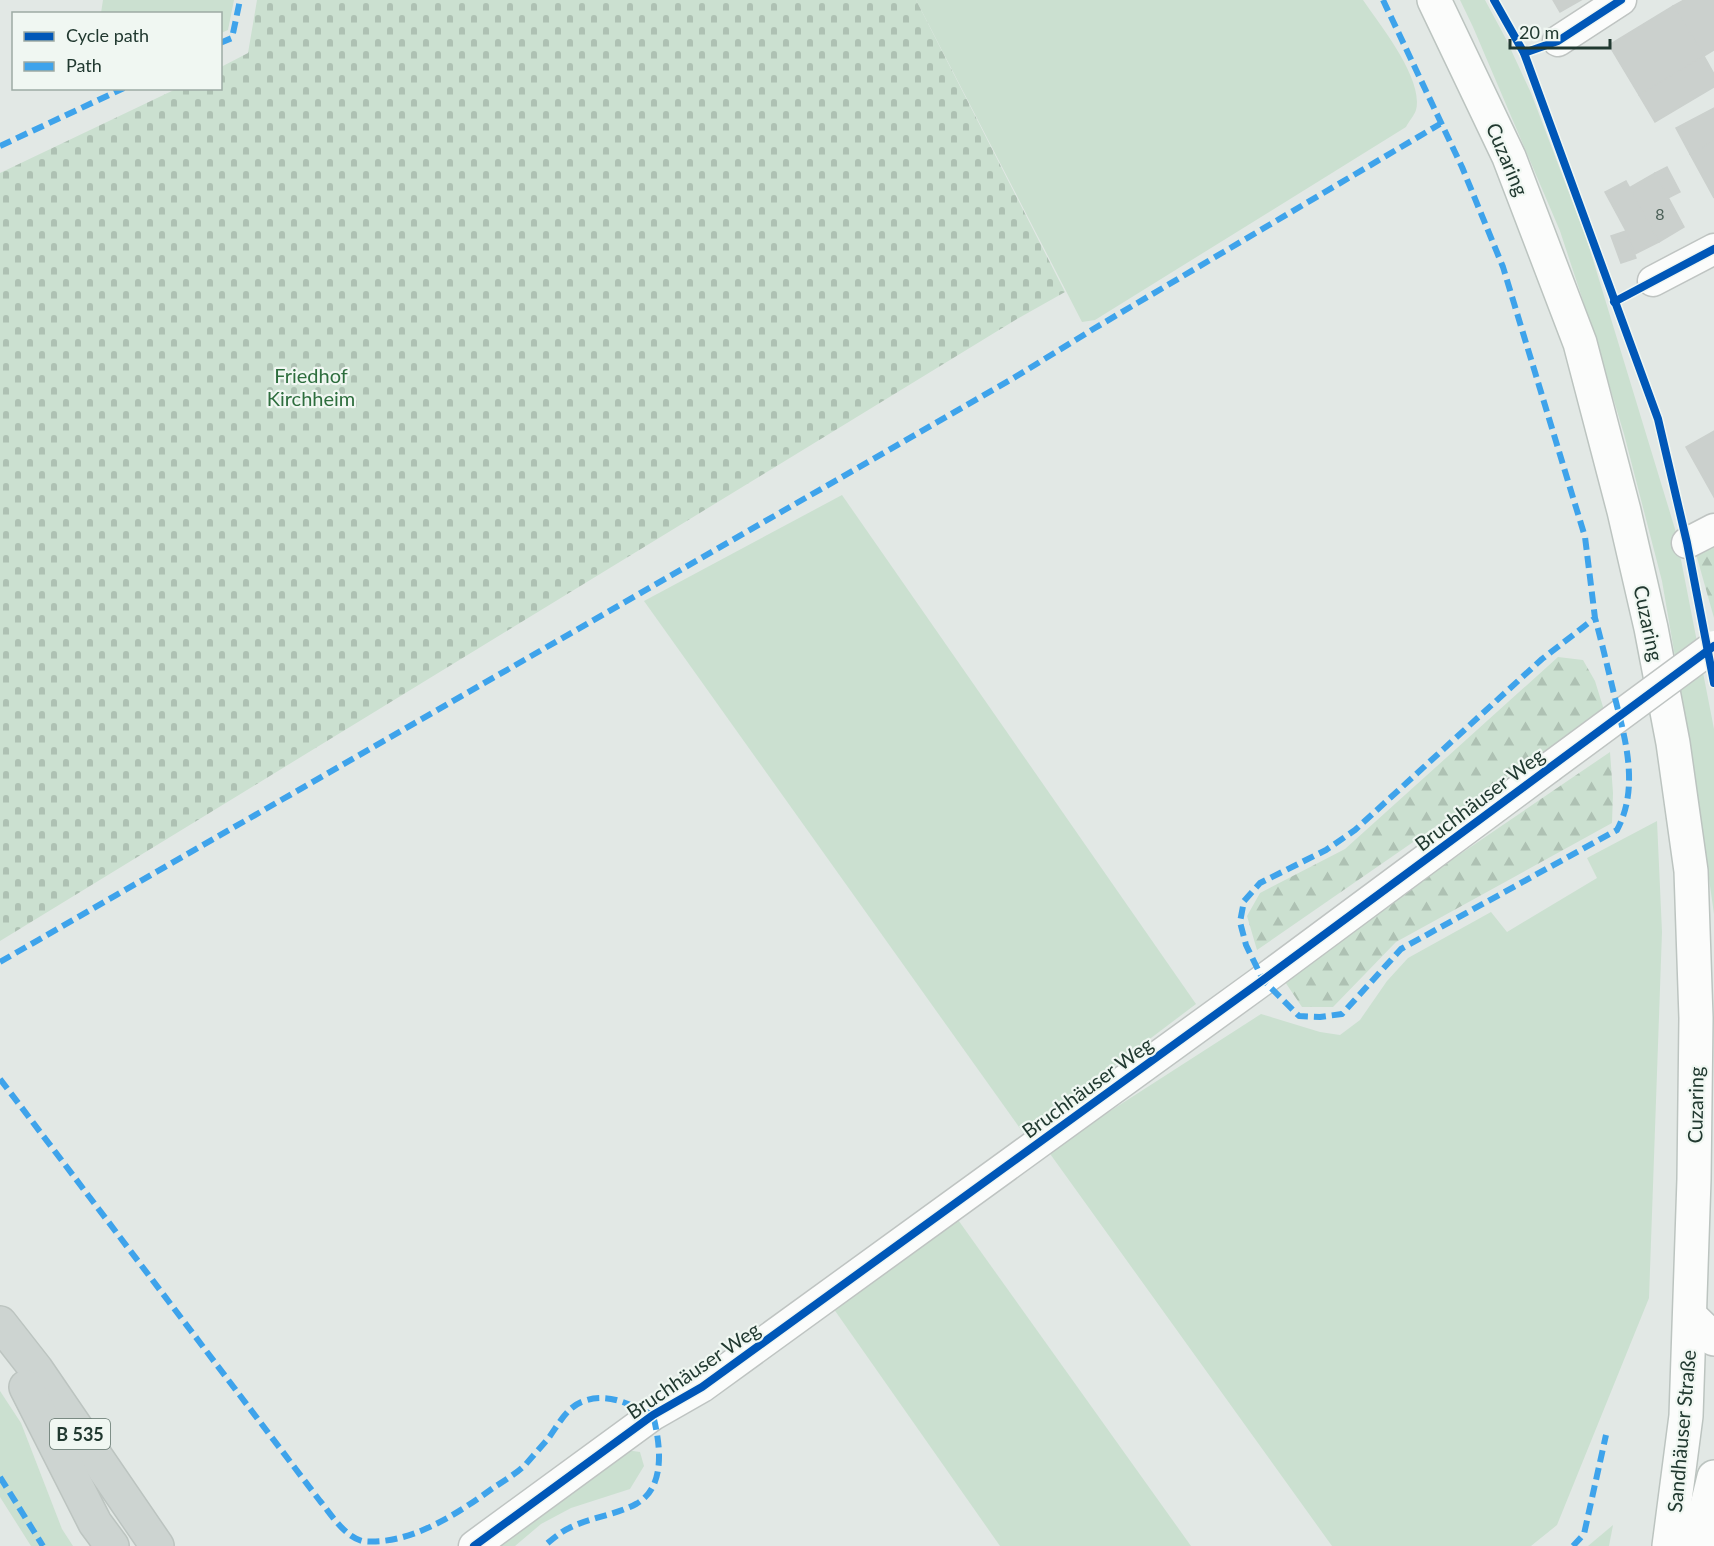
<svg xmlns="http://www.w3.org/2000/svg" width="1714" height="1546" viewBox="0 0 1714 1546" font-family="Lato,sans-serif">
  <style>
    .green { fill: #cbe0d0 }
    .forest { fill: url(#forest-firs) }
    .cemetery { fill: url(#cemetery-stones) }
    .building { fill: #cbd0cd; stroke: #cbd0cd; stroke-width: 1.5 }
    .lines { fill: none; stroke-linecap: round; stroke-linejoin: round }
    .minor-casing { stroke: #bfc4c2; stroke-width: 33 }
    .tertiary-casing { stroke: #bfc4c2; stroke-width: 36 }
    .secondary-casing { stroke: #bcc4c0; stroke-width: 36 }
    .primary-casing { stroke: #bcc4c0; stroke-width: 36 }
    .minor { stroke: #fbfcfb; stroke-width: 30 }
    .tertiary { stroke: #fbfcfb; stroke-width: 33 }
    .secondary { stroke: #fbfcfb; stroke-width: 33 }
    .primary { stroke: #cdd4d1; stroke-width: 33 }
    .minor-bridge-casing { stroke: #bfc4c2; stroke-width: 33; stroke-linecap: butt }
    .minor-bridge { stroke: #fbfcfb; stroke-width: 30 }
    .quiet { stroke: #3ea3eb; stroke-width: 6; stroke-dasharray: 12 6; stroke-linecap: butt }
    .cycleway-casing { stroke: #f0f7f2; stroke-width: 11 }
    .cycleway { stroke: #0057b8; stroke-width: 8 }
    .labels { text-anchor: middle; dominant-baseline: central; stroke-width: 4.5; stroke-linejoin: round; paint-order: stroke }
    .number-label { font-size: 16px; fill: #4c6058 }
    .shield { fill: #f0f7f2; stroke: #5f726a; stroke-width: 1.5 }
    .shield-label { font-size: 18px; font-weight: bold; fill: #213930 }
    .street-label { font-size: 20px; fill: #213930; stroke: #f0f7f2 }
    .park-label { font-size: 20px; fill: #2e6e3e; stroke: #f0f7f2 }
  </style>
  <defs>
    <pattern id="forest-firs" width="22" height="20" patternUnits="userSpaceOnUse" patternTransform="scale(1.5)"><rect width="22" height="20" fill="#cbe0d0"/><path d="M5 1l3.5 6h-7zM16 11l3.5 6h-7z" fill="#aec1b3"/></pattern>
    <pattern id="cemetery-stones" width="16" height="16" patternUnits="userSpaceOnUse" patternTransform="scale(1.5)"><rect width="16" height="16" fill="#cbe0d0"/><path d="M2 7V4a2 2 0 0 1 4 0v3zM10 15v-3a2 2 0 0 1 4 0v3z" fill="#aec1b3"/></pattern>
  </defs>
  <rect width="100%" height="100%" fill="#e2e8e5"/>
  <g class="green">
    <path d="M103,0h131l-6,30 -7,3 -1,-19 -119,-1z"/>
    <path d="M916,0h447c17,25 61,79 53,110 -2,6 -7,11 -10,17l-311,193 -13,2z"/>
    <path d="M1460,0h25l21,39 25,54 56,147 88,289 39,200v185l-24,-170 -28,-163 -38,-147 -33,-109 -31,-94 -87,-204z"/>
    <path d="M842,495l354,509 -172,130 -380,-533z"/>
    <path d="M1657,821l5,111 -13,366 -92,227 -26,21h-199l-284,-395 213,-137 59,18 20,3 20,-15 27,-39 21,-23 83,-46 16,20 90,-54 -10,-20z"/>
    <path d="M956,1217l235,329h-191l-169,-241z"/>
    <path d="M0,1391l21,32 41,106 11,17h-42l-31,-49z"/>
    <path d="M626,1450l14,2 4,14 -14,23 -59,19 -30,16 -26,22h-24z"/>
    <path d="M1613,1525l-4,21h-21z"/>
  </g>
  <g class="forest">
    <path d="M1714,539v79l-18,-64z"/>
    <path d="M1558,657l25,3 12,21 9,29 -347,240 -10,-34 13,-23 85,-44z"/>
    <path d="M1610,752l3,41 -1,30 -216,119 -63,65h-31l-21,-31z"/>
  </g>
  <path class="cemetery" d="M257,0h659l149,292 -48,27 -1017,622v-768l176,-84 44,-1 1,-21 27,-14z"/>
  <g class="building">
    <path d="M1553,0h28l-21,12z"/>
    <path d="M1684,0h30v50l-10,6 -31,-50z"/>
    <path d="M1673,6l31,50 -65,39 -30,-50z"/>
    <path d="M1704,56l10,18v13l-59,35 -16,-27z"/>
    <path d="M1714,108v33l-24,13 -14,-26z"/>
    <path d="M1714,141v57l-24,-44z"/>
    <path d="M1667,167l13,25 -12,6 -13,-25z"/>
    <path d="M1655,173l29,54 -25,15 -30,-54z"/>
    <path d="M1626,181l33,61 -24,12 -9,-23 -21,-39z"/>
    <path d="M1626,231l10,27 -15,5 -10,-27z"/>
    <path d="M1714,431v66l-28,-50z"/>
  </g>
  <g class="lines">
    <g class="minor-casing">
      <g id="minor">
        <path d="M1558,41l63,-41"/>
        <path d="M1653,281l61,-32"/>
        <path d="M1687,543l27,-14"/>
        <path d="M474,1546l179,-131 49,-28 561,-407 287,-213"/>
      </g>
    </g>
    <g class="tertiary-casing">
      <path id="tertiary" d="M1690,1316l24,23"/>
    </g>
    <g class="secondary-casing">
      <g id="secondary">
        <path d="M1434,0l75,157 71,186 44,168 27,117 22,115 18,128 5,147 -2,161 -8,237 -17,130"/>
        <path d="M1697,1546l17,-69"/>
      </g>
    </g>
    <g class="primary-casing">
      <g id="primary">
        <path d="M0,1323l36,46 121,177"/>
        <path d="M26,1387l69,136 17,23"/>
      </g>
    </g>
    <use href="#minor" class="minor"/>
    <use href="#tertiary" class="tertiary"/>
    <use href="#secondary" class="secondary"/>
    <use href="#primary" class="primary"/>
    <g class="minor-bridge-casing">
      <path id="minor-bridge" d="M1550,767l164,-121"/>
    </g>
    <use href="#minor-bridge" class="minor-bridge"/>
    <g class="quiet">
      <path d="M1383,0l79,167 41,100 82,270 10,81 -53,41 -187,171 -29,20 -66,33 -16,18 -4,21 6,23 17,35 36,36 21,1 22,-3 59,-65 216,-119c23,-43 8,-92 -3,-136 -6,-25 -12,-51 -19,-76"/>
      <path d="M220,43l12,-5 8,-38"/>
      <path d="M0,146l124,-58"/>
      <path d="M0,962l1012,-583 83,-51 345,-204"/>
      <path d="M0,1079l320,422c11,13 24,35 42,40 47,5 95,-27 131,-53 11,-7 24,-15 33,-24 7,-8 14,-16 21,-24 11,-14 19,-33 37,-39 24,-9 47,4 69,14 7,28 14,72 -17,89 -22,12 -52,14 -74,28 -6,4 -12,9 -18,14"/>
      <path d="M0,1477l43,69"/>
      <path d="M1573,1546l11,-12 22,-99"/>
    </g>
    <g class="cycleway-casing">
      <g id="cycleway">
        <path d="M1494,0l30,53 134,366 29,124 27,140"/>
        <path d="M1524,53l34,-12 63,-41"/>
        <path d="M1614,302l100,-53"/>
        <path d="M474,1546l179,-131 49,-28 561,-407 451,-334"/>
      </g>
    </g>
    <use href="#cycleway" class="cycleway"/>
  </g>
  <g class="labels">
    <g class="number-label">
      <text x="1660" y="213">8</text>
    </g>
    <rect class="shield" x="50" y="1419" width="60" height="30" rx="4.5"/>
    <g class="shield-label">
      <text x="80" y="1434">B 535</text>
    </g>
    <g class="street-label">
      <text transform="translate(1508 159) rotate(67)">Cuzaring</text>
      <text transform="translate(1649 623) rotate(78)">Cuzaring</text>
      <text transform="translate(1479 799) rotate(-37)">Bruchhäuser Weg</text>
      <text transform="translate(1087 1087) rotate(-36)">Bruchhäuser Weg</text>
      <text transform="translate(1695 1105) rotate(-89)">Cuzaring</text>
      <text transform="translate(693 1370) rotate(-34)">Bruchhäuser Weg</text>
      <text transform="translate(1681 1431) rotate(-85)">Sandhäuser Straße</text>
    </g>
    <g class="park-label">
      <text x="311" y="375">Friedhof<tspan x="311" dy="23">Kirchheim</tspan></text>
    </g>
  </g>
  <rect x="12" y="12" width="210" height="78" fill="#f0f7f2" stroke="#9daba4" stroke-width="1.5"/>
  <rect x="24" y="32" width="30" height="9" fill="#0057b8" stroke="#9daba4" stroke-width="1.5"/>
  <text x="66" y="42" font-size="18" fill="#213930">Cycle path</text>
  <rect x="24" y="62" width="30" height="9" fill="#3ea3eb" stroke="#9daba4" stroke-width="1.5"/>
  <text x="66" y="72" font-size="18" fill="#213930">Path</text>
  <path d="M1510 39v9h100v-9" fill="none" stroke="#213930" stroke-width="3"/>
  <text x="1519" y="39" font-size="18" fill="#213930" stroke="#f0f7f2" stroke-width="4.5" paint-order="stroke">20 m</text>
</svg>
